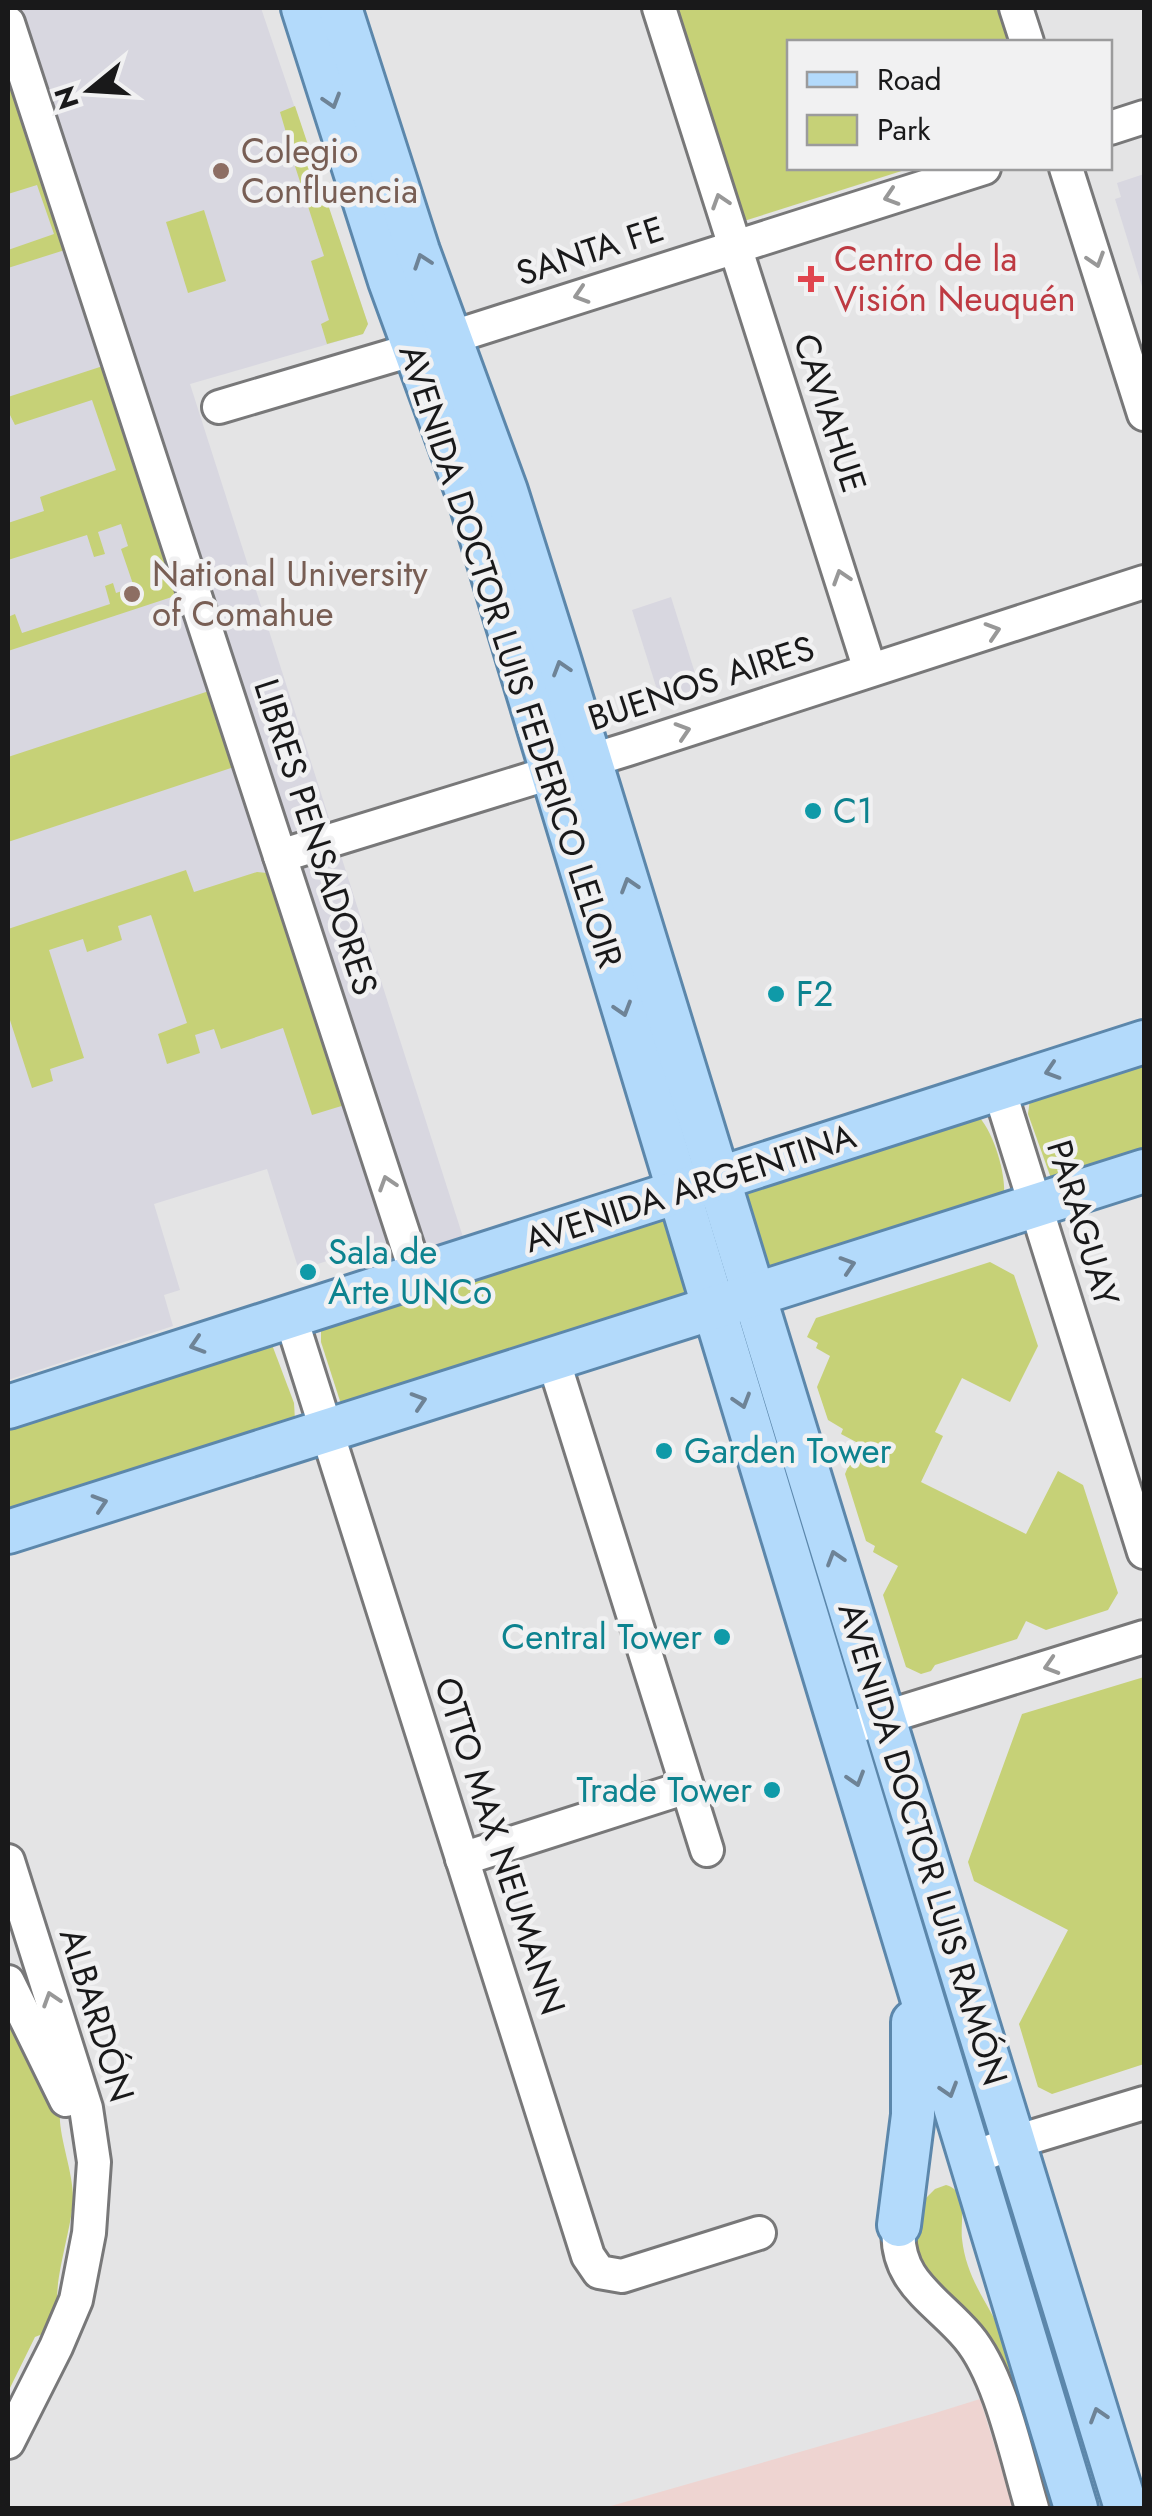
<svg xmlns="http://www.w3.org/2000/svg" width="1152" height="2516" viewBox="0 0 1152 2516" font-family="Jost,sans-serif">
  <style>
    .commercial { fill: #eed4d1 }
    .built { fill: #d8d7e0 }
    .green { fill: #c6d177 }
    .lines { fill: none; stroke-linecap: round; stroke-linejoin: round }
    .minor-casing { stroke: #787879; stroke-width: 38 }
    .major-casing { stroke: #5c87ab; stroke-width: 48 }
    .minor { stroke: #fff; stroke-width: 32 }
    .major { stroke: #b3dafb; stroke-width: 42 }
    .oneway { stroke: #6e8396 }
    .oneway2 { stroke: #989898 }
    .education-dot { fill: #8d6e63; stroke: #f1f1f2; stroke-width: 4 }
    .health-dot { fill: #e0444e; stroke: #f1f1f2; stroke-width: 4 }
    .culture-dot { fill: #0f9aa8; stroke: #f1f1f2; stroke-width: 4 }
    .labels { text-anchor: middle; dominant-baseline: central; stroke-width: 9; stroke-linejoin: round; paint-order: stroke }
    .education-label { font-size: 35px; fill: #785e54; stroke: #f1f1f2; text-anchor: start }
    .street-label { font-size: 35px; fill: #19191a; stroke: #f1f1f2 }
    .health-label { font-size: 35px; fill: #be3a42; stroke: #f1f1f2; text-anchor: start }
    .culture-label { font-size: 35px; fill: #0d838f; stroke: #f1f1f2; text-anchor: start }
  </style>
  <rect width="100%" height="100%" fill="#e4e4e5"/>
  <path class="commercial" d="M980,2399l34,109h-410l328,-94z"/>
  <g class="built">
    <path d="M8,8h253l107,316 -5,10 -173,50 273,853 -102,33 -7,-18 -39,13 3,10 -16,5 -35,-111 -113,35 26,86 -16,5 9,31 -165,54z"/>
    <path d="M1144,174v119l-29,-94 6,-2 -4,-14z"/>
    <path d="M671,597l29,92 -27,8 -7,-3 -7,2 -27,-86z"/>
  </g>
  <g class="green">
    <path d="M676,8h322l12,34h-220v126h121l-167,53z"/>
    <path d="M8,64l60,185 -60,19v-18l46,-16 -17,-49 -29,9z"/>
    <path d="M295,106l73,218 -5,10 -36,10 -6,-20 8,-4 -18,-59 13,-5 -31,-96 9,-3 -3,-13 -9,2 -10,-34z"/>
    <path d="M204,210l22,71 -38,12 -22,-71z"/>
    <path d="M106,365l75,229 -173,57v-34l7,-3 7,19 88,-29 -5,-18 8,-3 3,10 18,-6 -13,-38 7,-3 -7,-22 -23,8 7,22 -11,3 -7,-22 -79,25v-37l36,-12 -4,-14 76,-27 -24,-70 -77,25 -7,-14v-14z"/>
    <path d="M212,690l25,76 -229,76v-85z"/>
    <path d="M186,870l8,22 63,-20 10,1 7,6 74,225 -36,11 -29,-87 -62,21 -7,-20 -19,6 5,18 -33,11 -9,-30 29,-11 -36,-108 -33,11 4,14 -35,12 -4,-13 -34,11 35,108 -34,11 3,12 -21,7 -24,-74v-85z"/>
    <path d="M1144,1058v102l-92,21 -24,-67 2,-15z"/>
    <path d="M976,1114c17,15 30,59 28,82l-232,73 -6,-4 -22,-70 3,-5z"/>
    <path d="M663,1214l32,83 -352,108 -3,-4 -19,-59v-15z"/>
    <path d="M990,1262l24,13 24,71 -28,56 -48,-24 -27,54 8,4 -22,46 105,52 32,-63 25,14 35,108 -10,17 -62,20 -20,-9 -9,18 -82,26 -4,6 -10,3 -15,-7 -23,-72 15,-29 -25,-14 2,-6 -9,-5 -21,-67 13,-31 -17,-9 2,-5 -15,-9 -11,-33 13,-31 -14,-8 2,-5 -11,-6 9,-19z"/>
    <path d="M271,1342l23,61 1,17 -287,102v-101z"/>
    <path d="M1144,1677v387l-92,30 -14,-7 -19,-63 49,-94 -94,-49 -6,-19 54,-148z"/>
    <path d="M8,2020l30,59 23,27c-6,23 13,64 12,94 -1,28 -22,89 -14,109l-9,22 -15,6 -27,55z"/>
    <path d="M946,2185c23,6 14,36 16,54 5,44 30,68 45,106 22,52 34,110 51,163h-13l-116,-225 -17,-42 11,-40 12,-12z"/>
  </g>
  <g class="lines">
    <g class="minor-casing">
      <g id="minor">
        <path d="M659,8l211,662"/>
        <path d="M1016,8l11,34"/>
        <path d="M8,23l409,1253"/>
        <path d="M1110,128l34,-11"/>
        <path d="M1066,168l78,246"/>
        <path d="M219,407l196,-58 569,-181"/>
        <path d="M280,856l348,-107 516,-167"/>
        <path d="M999,1089l145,463"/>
        <path d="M290,1315l298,941 11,16 23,4 137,-43"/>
        <path d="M553,1359l154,491"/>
        <path d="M841,1731l303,-94"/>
        <path d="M462,1859l225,-72"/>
        <path d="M8,1861l78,247 8,54 -5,71 -13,67 -20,47 -48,95"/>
        <path d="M8,1982l58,118"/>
        <path d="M970,2159l45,-17 129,-39"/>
        <path d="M899,2225c-6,56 38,75 69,112 33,39 49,122 64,171"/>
      </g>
    </g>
    <g class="major-casing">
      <g id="major">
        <path d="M303,8l87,273 81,222 605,2005"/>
        <path d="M340,8l78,243 88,240 52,165 568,1852"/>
        <path d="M8,1407l1136,-365"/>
        <path d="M8,1532l1136,-361"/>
        <path d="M899,2225l14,-110v-93"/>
      </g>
    </g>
    <use href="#minor" class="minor"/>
    <use href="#major" class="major"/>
  </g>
  <defs><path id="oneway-chevron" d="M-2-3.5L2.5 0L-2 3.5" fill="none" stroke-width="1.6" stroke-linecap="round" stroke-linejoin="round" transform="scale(2.5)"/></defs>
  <g class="oneway">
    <use href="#oneway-chevron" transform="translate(332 101) rotate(73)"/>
    <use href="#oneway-chevron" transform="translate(422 261) rotate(-109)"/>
    <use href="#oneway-chevron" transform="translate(561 668) rotate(-107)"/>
    <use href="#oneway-chevron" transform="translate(629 885) rotate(-107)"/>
    <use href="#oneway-chevron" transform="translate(623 1009) rotate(73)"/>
    <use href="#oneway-chevron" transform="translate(1052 1071) rotate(162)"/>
    <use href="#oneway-chevron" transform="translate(848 1265) rotate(-18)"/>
    <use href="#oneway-chevron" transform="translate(197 1345) rotate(162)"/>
    <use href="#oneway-chevron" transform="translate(419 1401) rotate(-18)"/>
    <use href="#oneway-chevron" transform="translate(742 1401) rotate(73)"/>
    <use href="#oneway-chevron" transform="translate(100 1503) rotate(-18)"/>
    <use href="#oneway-chevron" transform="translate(835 1558) rotate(-107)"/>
    <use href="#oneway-chevron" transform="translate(856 1779) rotate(73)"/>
    <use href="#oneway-chevron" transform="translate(949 2090) rotate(73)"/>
    <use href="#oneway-chevron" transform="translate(1098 2415) rotate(-107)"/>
  </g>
  <g class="oneway2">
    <use href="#oneway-chevron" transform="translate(891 197) rotate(162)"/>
    <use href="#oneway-chevron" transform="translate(720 201) rotate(-108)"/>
    <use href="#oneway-chevron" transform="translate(1096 260) rotate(72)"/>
    <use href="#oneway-chevron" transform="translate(581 295) rotate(162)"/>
    <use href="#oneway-chevron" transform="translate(841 577) rotate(-108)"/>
    <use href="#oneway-chevron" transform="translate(993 631) rotate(-18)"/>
    <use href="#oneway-chevron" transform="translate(683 731) rotate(-18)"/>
    <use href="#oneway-chevron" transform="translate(387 1183) rotate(-108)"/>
    <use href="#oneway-chevron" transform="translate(1051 1666) rotate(163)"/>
    <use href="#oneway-chevron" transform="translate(51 1999) rotate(-108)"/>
  </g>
  <g class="education-dot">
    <circle cx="221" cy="171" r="10"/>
    <circle cx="132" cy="594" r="10"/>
  </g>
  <path class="health-dot" d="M806 264h10v10h10v10h-10v10h-10v-10h-10v-10h10z"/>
  <g class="culture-dot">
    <circle cx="813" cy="811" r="10"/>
    <circle cx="776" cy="994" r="10"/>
    <circle cx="308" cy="1272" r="10"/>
    <circle cx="664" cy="1451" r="10"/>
    <circle cx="722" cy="1637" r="10"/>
    <circle cx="772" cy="1790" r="10"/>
  </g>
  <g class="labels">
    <g class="education-label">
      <text x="241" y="151">Colegio<tspan x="241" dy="40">Confluencia</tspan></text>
      <text x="152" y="574">National University<tspan x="152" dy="40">of Comahue</tspan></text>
    </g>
    <g class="street-label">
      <text transform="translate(590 251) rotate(-18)">SANTA FE</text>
      <text transform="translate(830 413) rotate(72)">CAVIAHUE</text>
      <text transform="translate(511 656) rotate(72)">AVENIDA DOCTOR LUIS FEDERICO LELOIR</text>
      <text transform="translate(701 683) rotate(-18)">BUENOS AIRES</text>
      <text transform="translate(316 837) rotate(72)">LIBRES PENSADORES</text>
      <text transform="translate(690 1188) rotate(-18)">AVENIDA ARGENTINA</text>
      <text transform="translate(1083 1223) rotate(73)">PARAGUAY</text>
      <text transform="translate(923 1844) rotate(73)">AVENIDA DOCTOR LUIS RAMÓN</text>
      <text transform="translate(500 1846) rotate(72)">OTTO MAX NEUMANN</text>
      <text transform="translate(97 2015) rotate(73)">ALBARDÓN</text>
    </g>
    <g class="health-label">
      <text x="834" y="259">Centro de la<tspan x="834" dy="40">Visión Neuquén</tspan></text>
    </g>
    <g class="culture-label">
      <text x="833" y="811">C1</text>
      <text x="796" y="994">F2</text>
      <text x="328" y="1252">Sala de<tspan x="328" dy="40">Arte UNCo</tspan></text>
      <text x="684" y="1451">Garden Tower</text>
      <text x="702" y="1637" text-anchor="end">Central Tower</text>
      <text x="752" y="1790" text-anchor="end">Trade Tower</text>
    </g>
  </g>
  <rect width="1152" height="2516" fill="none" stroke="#19191a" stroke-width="20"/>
  <rect x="787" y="40" width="325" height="130" fill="#f1f1f2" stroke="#9b9b9c" stroke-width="2.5"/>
  <rect x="807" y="72" width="50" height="15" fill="#b3dafb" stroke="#9b9b9c" stroke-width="2.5"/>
  <text x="877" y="90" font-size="30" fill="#19191a">Road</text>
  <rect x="807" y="115" width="50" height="30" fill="#c6d177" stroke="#9b9b9c" stroke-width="2.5"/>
  <text x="877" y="140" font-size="30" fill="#19191a">Park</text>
  <g transform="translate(90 90) rotate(252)" stroke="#f1f1f2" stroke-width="8" paint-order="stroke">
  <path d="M0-8L18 38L0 25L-18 38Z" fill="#19191a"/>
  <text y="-15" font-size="28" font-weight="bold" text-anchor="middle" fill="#19191a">N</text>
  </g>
</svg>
